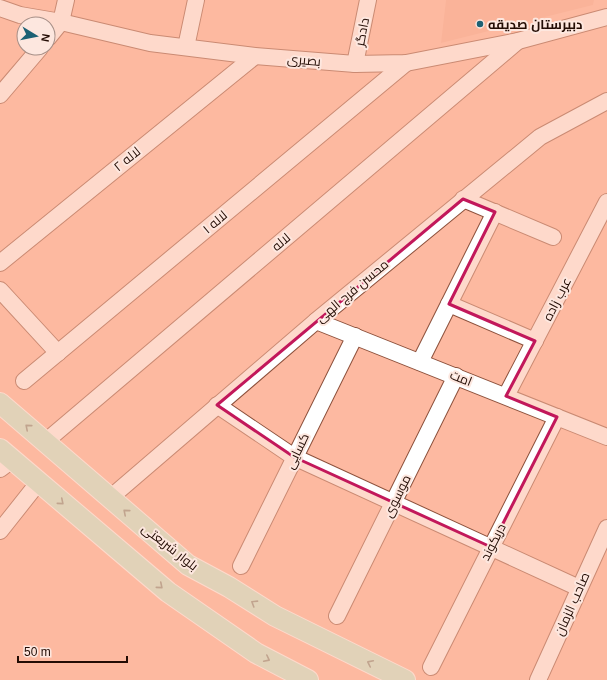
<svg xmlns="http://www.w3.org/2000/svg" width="607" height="680" viewBox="0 0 607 680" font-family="Arial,Cairo,sans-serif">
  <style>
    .built { fill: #f6ac91 }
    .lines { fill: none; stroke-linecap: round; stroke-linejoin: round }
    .minor-casing { stroke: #8d513c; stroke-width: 18 }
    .major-casing { stroke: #fff; stroke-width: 22 }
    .minor { stroke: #fff; stroke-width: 16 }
    .major { stroke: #bff0d6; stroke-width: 20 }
    .oneway { stroke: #798978 }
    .marked { fill: none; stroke: #c2185b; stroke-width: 3; stroke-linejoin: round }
    .poi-dot { fill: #1d6174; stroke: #fde7df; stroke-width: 1.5 }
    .labels { text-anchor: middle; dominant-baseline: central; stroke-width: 4; stroke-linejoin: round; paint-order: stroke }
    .poi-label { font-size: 13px; font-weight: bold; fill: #230c04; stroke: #fde7df; text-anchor: start }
    .street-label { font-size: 13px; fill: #230c04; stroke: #fde7df }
  </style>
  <rect width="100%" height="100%" fill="#fdb9a1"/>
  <path class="built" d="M446,0h148l-1,5 -152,38z"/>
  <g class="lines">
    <g class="minor-casing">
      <g id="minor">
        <path d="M0,8l20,7 41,7 89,21 105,13 100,8 51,-1 112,-22 89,-24"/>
        <path d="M48,38l13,-16 5,-22"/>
        <path d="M186,47l10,-47"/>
        <path d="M355,64l13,-64"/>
        <path d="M0,95l40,-47"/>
        <path d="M463,199l90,38"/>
        <path d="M0,263l255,-207"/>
        <path d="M0,290l58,63"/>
        <path d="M449,304l86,37"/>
        <path d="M316,321l291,116"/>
        <path d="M420,362l75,-150"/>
        <path d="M24,381l382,-318"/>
        <path d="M506,396l101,-194"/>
        <path d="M217,405l77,52 285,131"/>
        <path d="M45,442l473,-401"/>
        <path d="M0,469l12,-9"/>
        <path d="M110,498l206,-177 224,-184 67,-36"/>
        <path d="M0,531l38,-48"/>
        <path d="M241,566l114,-230"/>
        <path d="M337,616l119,-240"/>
        <path d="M431,667l126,-250"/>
        <path d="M538,680l69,-152"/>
      </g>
    </g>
    <g class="major-casing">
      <g id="major">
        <path d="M0,403l188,162 41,22 46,29 130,64"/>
        <path d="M0,449l168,143 88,61 52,27"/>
      </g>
    </g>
    <use href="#minor" class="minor"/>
    <use href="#major" class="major"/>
  </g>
  <defs><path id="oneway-chevron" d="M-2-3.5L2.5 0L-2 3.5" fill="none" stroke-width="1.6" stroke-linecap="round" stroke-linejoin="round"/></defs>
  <g class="oneway">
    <use href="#oneway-chevron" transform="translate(28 427) rotate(-139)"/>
    <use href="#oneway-chevron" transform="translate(61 502) rotate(40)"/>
    <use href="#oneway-chevron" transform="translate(126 512) rotate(-139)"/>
    <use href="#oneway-chevron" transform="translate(160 586) rotate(40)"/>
    <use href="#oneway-chevron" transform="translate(254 603) rotate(-148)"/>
    <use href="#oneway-chevron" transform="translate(267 659) rotate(27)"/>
    <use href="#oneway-chevron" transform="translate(370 663) rotate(-154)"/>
  </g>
  <path d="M0 0H607V680H0ZM463,199l32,13 -46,92 86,37 -29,55 51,21 -66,130 -197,-90 -77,-52z" fill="#fdb9a1" fill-opacity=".55" fill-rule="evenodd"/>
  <path class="marked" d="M463,199l32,13 -46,92 86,37 -29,55 51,21 -66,130 -197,-90 -77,-52z"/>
  <circle class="poi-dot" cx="480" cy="24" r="4"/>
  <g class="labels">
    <g class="poi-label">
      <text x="488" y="24">دبیرستان صدیقه</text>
    </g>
    <g class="street-label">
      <text transform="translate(362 32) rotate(-79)">دادگر</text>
      <text transform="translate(304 60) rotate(5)">بصیری</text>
      <text transform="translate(127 159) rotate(-39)">لاله ۲</text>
      <text transform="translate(215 222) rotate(-40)">لاله ۱</text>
      <text transform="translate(281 242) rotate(-40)">لاله</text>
      <text transform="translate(352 291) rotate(-40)">محسن فرج الهی</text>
      <text transform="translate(557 299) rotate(-63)">عرب زاده</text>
      <text transform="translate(461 378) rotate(22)">امت</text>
      <text transform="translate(297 451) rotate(-64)">کسایی</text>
      <text transform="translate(397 496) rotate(-64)">موسوی</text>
      <text transform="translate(493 542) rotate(-63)">دریکوند</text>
      <text transform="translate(170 547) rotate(38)">بلوار شریعتی</text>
      <text transform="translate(572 604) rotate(-66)">صاحب الزمان</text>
    </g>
  </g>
  <g transform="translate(36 36) rotate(100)"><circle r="19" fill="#fde7df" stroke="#a68f87"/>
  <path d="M0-3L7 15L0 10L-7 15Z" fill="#1d6174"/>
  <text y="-6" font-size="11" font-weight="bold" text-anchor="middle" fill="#230c04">N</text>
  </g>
  <path d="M18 656v6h109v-6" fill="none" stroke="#230c04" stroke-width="2"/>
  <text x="24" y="656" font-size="12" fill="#230c04" stroke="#fde7df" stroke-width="3" paint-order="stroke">50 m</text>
</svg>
